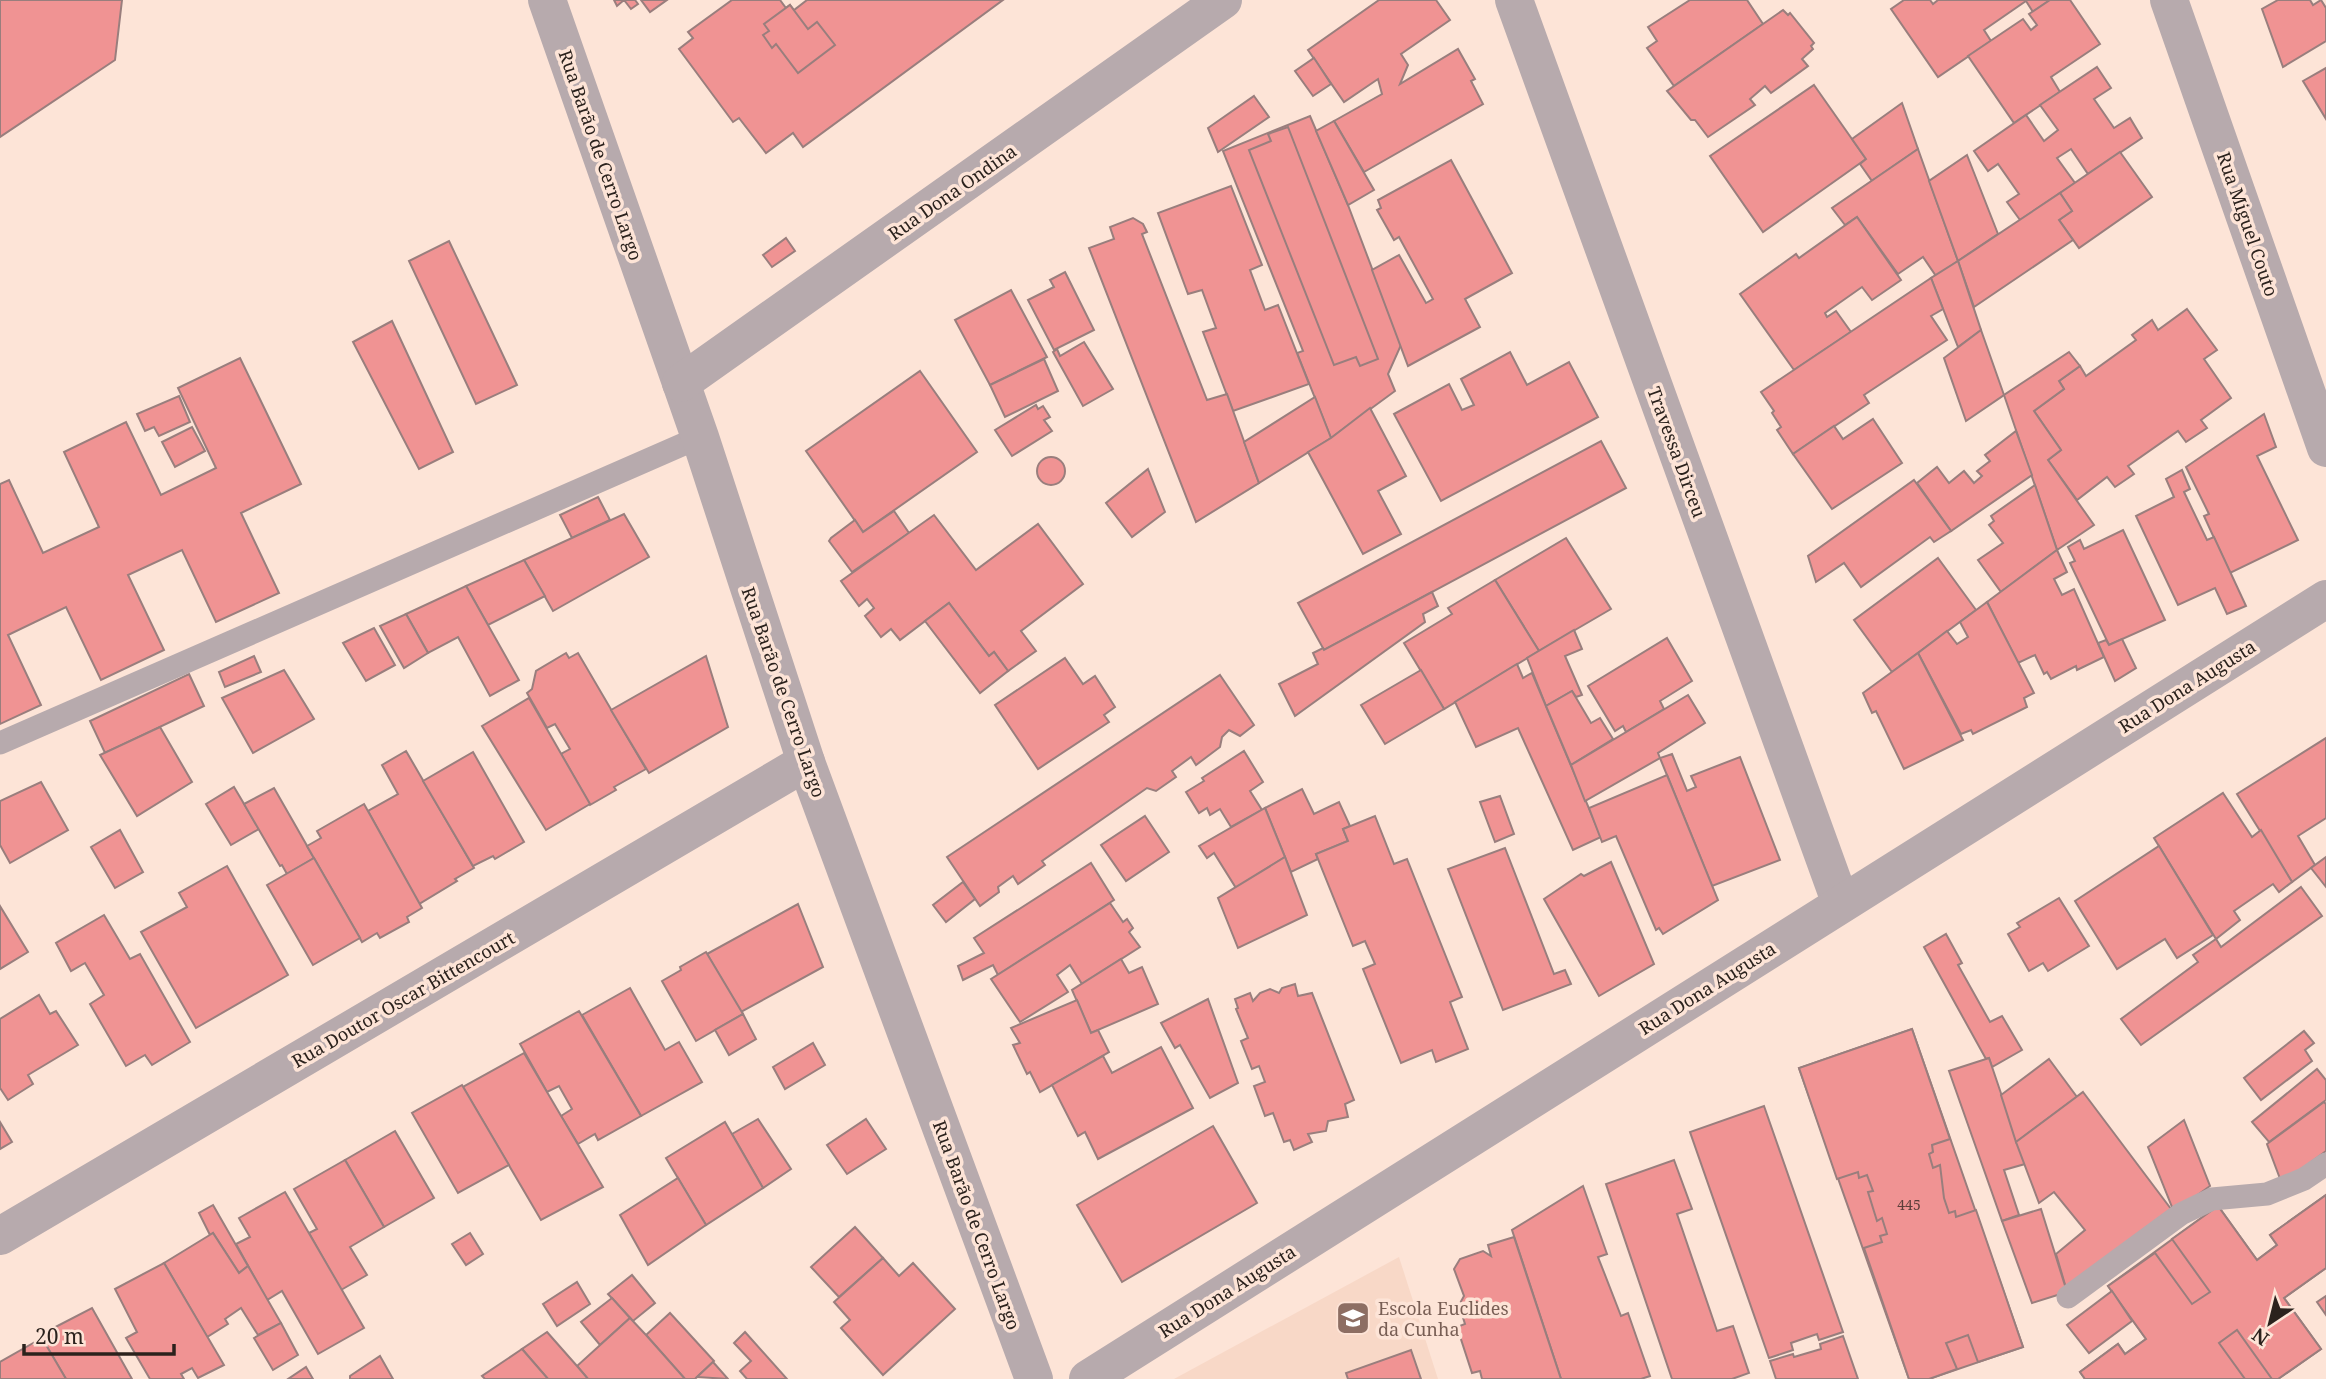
<svg xmlns="http://www.w3.org/2000/svg" width="2326" height="1379" viewBox="0 0 2326 1379" font-family="'Noto Serif',serif">
  <style>
    .built { fill: #f8d8c7 }
    .building { fill: #f09393; stroke: #997e7d; stroke-width: 2 }
    .lines { fill: none; stroke-linecap: round; stroke-linejoin: round }
    .service { stroke: #b7aaad; stroke-width: 23 }
    .minor { stroke: #b7aaad; stroke-width: 38 }
    .tertiary { stroke: #b7aaad; stroke-width: 38 }
    .labels { text-anchor: middle; dominant-baseline: central; stroke-width: 7; stroke-linejoin: round; paint-order: stroke }
    .number-label { font-size: 14px; fill: #5c3e3a }
    .street-label { font-size: 18px; fill: #2b221d; stroke: #fde4d7 }
    .education-label { font-size: 18px; fill: #785e54; stroke: #fde4d7; text-anchor: start }
  </style>
  <rect width="100%" height="100%" fill="#fde4d7"/>
  <path class="built" d="M1399,1257l39,122h-264z"/>
  <g class="building">
    <path d="M0,0h122l-7,60 -115,77z"/>
    <path d="M614,0h21l3,4 -7,5 -7,-9 -7,6z"/>
    <path d="M641,0h26l-17,12z"/>
    <path d="M732,0h48l6,8 4,-3 4,5 13,-10h196l-200,147 -10,-14 -27,20 -27,-35 -6,4 -54,-73 14,-11 -5,-6z"/>
    <path d="M1379,0h57l14,20 -49,34 7,11 -8,19 58,-35 17,30 -4,2 12,23 -119,68 -30,-51 48,-27 -4,-15 -34,23 -36,-52z"/>
    <path d="M1690,0h57l16,24 -89,62 -27,-38 10,-7 -9,-14z"/>
    <path d="M1904,0h26l3,4 5,-4h112l-17,12 -7,-11 -42,29 7,11 -53,36 -47,-68z"/>
    <path d="M2050,0h20l30,44 -49,33 9,15 -46,31 -46,-67 55,-37 8,11 6,-5 -8,-11z"/>
    <path d="M2278,0h32l3,5 8,-5 5,8v33l-43,26 -21,-58z"/>
    <path d="M790,5l18,24 9,-7 18,23 -37,28 -22,-29 -4,4 -9,-13 6,-4 -5,-7z"/>
    <path d="M1783,10l5,5 2,-2 24,30 -3,3 2,3 -11,10 6,7 -37,27 -6,-7 -15,13 5,6 -47,32 -13,-17h-4l-24,-29z"/>
    <path d="M1314,58l17,26 -18,12 -18,-25z"/>
    <path d="M2097,67l14,21 -17,11 20,29 16,-10 12,20 -54,36 -17,-25 -14,9 18,25 -55,37 -13,-18 12,-8 -21,-30 -10,7 -14,-20 52,-36 18,26 14,-11 -18,-25z"/>
    <path d="M2326,68v51l-23,-38z"/>
    <path d="M1814,85l52,74 -103,73 -53,-76z"/>
    <path d="M1254,96l15,21 -51,35 -10,-24z"/>
    <path d="M1902,103l16,46 -46,32 -12,-17 6,-5 -14,-20z"/>
    <path d="M1310,116l38,89 53,140 -13,29 7,17 -64,47 -34,-85 6,-2 -80,-200z"/>
    <path d="M1334,121l40,69 -26,15 -32,-74z"/>
    <path d="M1288,127l90,232 -18,7 -4,-9 -22,8 -85,-215 22,-9 -3,-7z"/>
    <path d="M1918,149l40,112 -22,15 -13,-19 -25,17 -41,-57 -12,8 -13,-17z"/>
    <path d="M2120,152l32,45 -73,51 -20,-28 13,-9 -12,-18z"/>
    <path d="M1967,155l31,79 -40,27 -29,-80z"/>
    <path d="M1451,160l61,113 -47,26 15,28 -72,39 -36,-96 27,-15 27,48 7,-4 -34,-62 -5,3 -17,-30 4,-2 -3,-8z"/>
    <path d="M1231,186l31,79 -12,5 15,40 13,-5 31,79 -76,27 -30,-79 13,-4 -14,-38 -14,4 -30,-81z"/>
    <path d="M2060,193l12,18 -13,9 14,20 -99,67 -16,-46z"/>
    <path d="M1857,217l44,63 -29,20 -10,-13 -37,26 2,4 9,-6 15,21 -57,38 -54,-76 56,-40 3,4z"/>
    <path d="M1133,218l10,6 4,8 -5,2 65,166 20,-6 32,89 -63,39 -107,-274 25,-9 -4,-12z"/>
    <path d="M786,238l9,13 -23,16 -9,-12z"/>
    <path d="M449,241l68,144 -41,19 -67,-143z"/>
    <path d="M1958,261l23,69 -23,17 -27,-69z"/>
    <path d="M1065,272l29,58 -40,20 -26,-50 26,-13 -4,-7z"/>
    <path d="M1931,278l12,31 -12,7 16,24 -83,55 5,8 -76,51 -16,-24 4,-3 -9,-14 2,-2 -13,-19z"/>
    <path d="M1011,290l36,67 -57,28 -35,-65z"/>
    <path d="M2187,309l30,41 -13,9 27,39 -30,22 6,8 -21,14 -8,-11 -50,35 6,8 -19,13 -8,-10 -30,23 -29,-40 13,-10 -27,-39 30,-22 -5,-8 21,-15 6,10 50,-36 -4,-5 20,-15 6,10z"/>
    <path d="M392,321l61,131 -34,17 -66,-127z"/>
    <path d="M1981,330l23,65 -38,26 -22,-63z"/>
    <path d="M1084,342l29,47 -30,17 -30,-54 4,-3 3,7z"/>
    <path d="M1510,352l17,33 42,-23 29,55 -157,84 -47,-87 55,-30 13,26 12,-5 -13,-26z"/>
    <path d="M2069,352l11,14 -21,15 5,8 -30,22 27,39 -13,10 46,65 -37,25 -53,-155z"/>
    <path d="M240,358l61,126 -60,29 38,80 -63,29 -34,-72 -54,25 36,75 -63,30 -35,-73 -58,28 33,70 -41,19v-240l9,-4 34,73 56,-26 -35,-75 62,-30 35,73 55,-27 -38,-80z"/>
    <path d="M1044,359l14,32 -53,26 -15,-32z"/>
    <path d="M920,371l57,81 -114,80 -57,-81z"/>
    <path d="M179,396l11,26 -31,14 -5,-9 -9,4 -8,-17z"/>
    <path d="M1315,397l16,41 -72,45 -15,-41z"/>
    <path d="M1036,405l2,4 5,-3 7,11 -6,3 8,11 -40,25 -17,-26z"/>
    <path d="M1370,408l36,68 -28,15 23,43 -38,20 -55,-102 23,-14z"/>
    <path d="M2264,414l12,33 -19,9 41,84 -68,33 -26,-57 5,-2 -23,-47z"/>
    <path d="M1873,419l29,44 -70,46 -39,-55 41,-28 9,13z"/>
    <path d="M192,427l13,24 -30,16 -13,-25z"/>
    <path d="M2016,431l16,44 -81,56 -34,-48 20,-16 12,16 15,-12 10,12 8,-7 -5,-5 13,-10 -5,-6z"/>
    <path d="M1601,441l25,47 -302,162 -26,-47z"/>
    <circle cx="1051" cy="471" r="14"/>
    <path d="M1148,469l17,43 -33,25 -26,-34z"/>
    <path d="M2182,470l8,19 -6,3 23,48 7,-3 32,69 -19,8 -12,-26 -37,17 -42,-89 38,-19 -8,-18z"/>
    <path d="M1914,480l37,51 -17,11 -4,-5 -69,50 -17,-24 -28,19 -8,-26z"/>
    <path d="M2035,485l22,65 -56,42 -23,-32 25,-17 -14,-18 5,-4 -3,-5z"/>
    <path d="M598,497l12,23 -38,18 -12,-23z"/>
    <path d="M894,511l15,22 -57,39 -23,-31 2,-3 24,-18 8,12z"/>
    <path d="M624,514l25,43 -96,54 -29,-51z"/>
    <path d="M934,515l42,55 62,-46 45,60 -62,47 15,20 -28,20 -14,-19 -5,4 -40,-53 -49,37 -9,-11 -10,8 -16,-21 9,-8 -7,-9 -8,7 -18,-25z"/>
    <path d="M2123,530l42,90 -56,25 -39,-82 5,-2 -7,-14 12,-7 4,9z"/>
    <path d="M1566,538l45,71 -72,42 -44,-71z"/>
    <path d="M2057,550l10,22 -13,7 8,16 12,-6 30,68 -27,13 -1,-4 -25,13 -4,-7 -3,2 -9,-19 -17,8 -31,-61z"/>
    <path d="M1938,558l38,52 -84,62 -38,-52z"/>
    <path d="M524,560l21,36 -57,29 -22,-39z"/>
    <path d="M1495,580l44,71 -95,58 -40,-66 48,-29 -4,-6z"/>
    <path d="M466,586l53,94 -29,16 -32,-59 -30,16 -22,-39z"/>
    <path d="M1432,592l6,14 -15,8 2,8 -130,94 -16,-32 39,-20 -5,-11 10,-5 1,2z"/>
    <path d="M1987,602l47,91 -10,5 3,9 -54,27 -2,-4 -10,4 -43,-81 29,-22 10,13 11,-7 -8,-15z"/>
    <path d="M949,603l40,53 5,-4 14,19 -28,22 -55,-72z"/>
    <path d="M406,614l22,39 -24,15 -24,-42z"/>
    <path d="M374,628l21,37 -29,16 -23,-38z"/>
    <path d="M1574,630l8,19 -17,7 17,39 -6,2 -4,-6 -26,15 -19,-48z"/>
    <path d="M1667,638l25,43 -32,20 4,8 -38,23 -3,-6 -8,5 -27,-45z"/>
    <path d="M2122,639l14,29 -21,13 -17,-38 8,-3 3,5z"/>
    <path d="M566,653l3,5 9,-5 68,116 -32,18 2,3 -26,15 -29,-51 9,-5 -15,-25 -8,4 -20,-35 5,-4 4,-18z"/>
    <path d="M1918,653l45,87 -59,29 -28,-58 -4,2 -9,-20z"/>
    <path d="M254,656l7,16 -36,15 -6,-15z"/>
    <path d="M706,656l22,71 -79,46 -38,-63z"/>
    <path d="M1065,658l18,26 12,-8 20,31 -11,8 5,7 -71,47 -43,-64z"/>
    <path d="M1517,664l6,14 9,-5 69,164 -28,13 -55,-122 -42,19 -21,-45z"/>
    <path d="M284,670l30,49 -61,34 -31,-55z"/>
    <path d="M1421,670l23,39 -59,35 -24,-39z"/>
    <path d="M189,674l15,32 -99,47 -15,-32z"/>
    <path d="M1220,675l34,50 -14,11 -11,-6 -7,7 -2,10 -24,18 -5,-8 -19,14 4,6 -20,14 -9,-3 -105,73 3,4 -27,19 -5,-8 -15,11 1,5 -19,14 -33,-49z"/>
    <path d="M1572,691l19,32 9,-5 13,21 -42,26 -25,-59z"/>
    <path d="M1688,695l17,28 -47,30 2,5 -75,43 -14,-36z"/>
    <path d="M529,698l61,106 -44,26 -64,-104z"/>
    <path d="M160,727l32,55 -55,34 -37,-61z"/>
    <path d="M2326,738v80l-28,18 17,29 -23,17 -55,-88z"/>
    <path d="M406,751l68,117 -19,11 2,2 -38,23 -51,-93 30,-17 -16,-29z"/>
    <path d="M1244,751l19,31 -13,9 12,19 -31,17 -11,-18 -10,6 -3,-7 -8,5 -13,-21 18,-11 -2,-3z"/>
    <path d="M473,752l51,90 -29,17 -2,-3 -20,10 -50,-85z"/>
    <path d="M1672,754l15,37 9,-4 -5,-11 49,-19 40,103 -68,26 -52,-128z"/>
    <path d="M1667,775l51,125 -55,34 -4,-6 -3,2 -40,-94 -14,6 -13,-34z"/>
    <path d="M41,782l27,48 -58,33 -10,-18v-44z"/>
    <path d="M234,787l25,42 -28,16 -25,-41z"/>
    <path d="M274,788l40,70 -27,16 -5,-9 -2,1 -36,-62z"/>
    <path d="M1302,789l12,25 25,-12 11,24 -7,3 5,12 -32,13 2,5 -27,13 -26,-64z"/>
    <path d="M2223,793l29,44 9,-7 31,52 -13,10 -6,-8 -39,27 6,9 -24,19 -62,-101z"/>
    <path d="M1500,796l14,38 -19,8 -15,-40z"/>
    <path d="M364,804l58,104 -15,9 2,5 -29,16 -3,-5 -15,9 -55,-96 14,-8 -4,-7z"/>
    <path d="M1265,808l20,49 -49,31 -22,-35 -7,5 -8,-12z"/>
    <path d="M1145,816l24,36 -43,29 -25,-36z"/>
    <path d="M1375,816l19,48 13,-5 55,138 -12,5 18,47 -32,13 -4,-12 -31,13 -38,-94 12,-5 -10,-23 -12,5 -37,-92 32,-13 -5,-12z"/>
    <path d="M120,830l23,42 -28,16 -24,-41z"/>
    <path d="M2159,846l54,89 -36,23 -12,-19 -48,30 -42,-68z"/>
    <path d="M1505,848l49,126 11,-4 6,14 -68,26 -55,-141z"/>
    <path d="M1285,857l22,58 -69,33 -20,-50z"/>
    <path d="M2326,857v30l-15,-19z"/>
    <path d="M314,858l46,80 -47,27 -46,-80z"/>
    <path d="M1611,862l43,102 -55,32 -55,-97 37,-25 3,2z"/>
    <path d="M1091,863l23,37 -116,75 -5,-10 -30,15 -5,-14 26,-13 -10,-15z"/>
    <path d="M227,866l61,109 -92,53 -55,-96 46,-25 -8,-14z"/>
    <path d="M963,882l12,17 -29,23 -13,-17z"/>
    <path d="M2301,887l21,29 -181,129 -20,-26 77,-57 -5,-7 23,-16 5,8z"/>
    <path d="M2059,898l30,48 -41,25 -5,-8 -14,8 -21,-37 12,-7 -3,-4z"/>
    <path d="M1110,903l13,19 4,-3 6,9 -4,4 11,15 -58,37 -12,-19 -13,10 11,17 -48,30 -29,-43z"/>
    <path d="M798,904l25,63 -82,45 -34,-58z"/>
    <path d="M0,906l28,46 -28,17z"/>
    <path d="M104,915l26,44 10,-5 50,88 -38,23 -7,-10 -19,11 -36,-62 14,-9 -19,-32 -14,8 -15,-28z"/>
    <path d="M1946,934l16,29 -4,2 32,57 12,-6 20,34 -30,17 -3,-9 -3,1 -62,-112z"/>
    <path d="M706,952l37,62 -47,27 -34,-60 19,-11 -1,-3z"/>
    <path d="M1121,959l8,14 13,-6 16,37 -67,29 -19,-43z"/>
    <path d="M1295,984l3,12 14,-3 42,107 -9,4 3,13 -20,4 -2,10 -18,3 4,8 -18,8 -4,-10 -6,2 -11,-29 -8,3 -11,-30 11,-4 -6,-16 -7,3 -11,-28 7,-3 -12,-29 2,-1 -3,-9 15,-6 3,8 7,-8 10,-4 9,4 3,-5z"/>
    <path d="M630,988l35,62 14,-8 23,40 -61,34 -59,-101z"/>
    <path d="M39,995l11,19 6,-3 22,34 -50,30 5,9 -25,16 -8,-12v-69z"/>
    <path d="M1208,999l30,84 -28,15 -30,-53 -5,3 -14,-25z"/>
    <path d="M1077,1000l14,33 7,-3 11,22 -69,40 -10,-20 -3,2 -14,-29 7,-2 -9,-15z"/>
    <path d="M579,1011l62,105 -43,24 -3,-6 -17,10 -17,-28 11,-7 -13,-23 -12,6 -27,-48z"/>
    <path d="M743,1014l13,25 -27,16 -14,-25z"/>
    <path d="M1912,1029l111,318 -94,32h-20l-110,-311z"/>
    <path d="M1912,1029l38,110 -18,6 1,7 -4,2 4,14 7,-3 4,33 5,15 6,-2 1,6 20,-7 47,137 -45,15 -10,-27 -22,8 11,26 -28,10h-20l-45,-131 18,-6 -2,-6 7,-2 -5,-16 -5,3 -9,-29 5,-1 -6,-16 -8,3 -1,-6 -21,7 -38,-111z"/>
    <path d="M2304,1031l10,12 -9,7 7,11 -51,39 -17,-22z"/>
    <path d="M813,1043l12,22 -40,24 -12,-22z"/>
    <path d="M1161,1047l32,61 -95,51 -13,-27 -7,4 -26,-51 51,-29 9,17z"/>
    <path d="M524,1053l79,134 -62,33 -78,-133z"/>
    <path d="M1989,1058l36,106 -21,6 15,45 -17,6 -53,-150z"/>
    <path d="M2049,1059l28,38 -61,45 -15,-47z"/>
    <path d="M2317,1069l9,11v20l-57,42 -17,-20z"/>
    <path d="M462,1085l47,80 -51,28 -46,-80z"/>
    <path d="M2083,1092l88,117 -105,79 -10,-34 29,-24 -31,-38 -15,11 -23,-61z"/>
    <path d="M2324,1102l2,2v47l-44,33 -15,-40z"/>
    <path d="M1764,1106l79,226 -24,8 -2,-6 -26,9 2,7 -24,8 -79,-226z"/>
    <path d="M758,1119l33,50 -28,19 -31,-54z"/>
    <path d="M866,1119l20,30 -39,25 -20,-29z"/>
    <path d="M2184,1120l26,66 -36,26 -26,-65z"/>
    <path d="M0,1122l12,20 -12,7z"/>
    <path d="M725,1122l38,66 -57,37 -40,-67z"/>
    <path d="M1213,1126l44,77 -135,79 -45,-77z"/>
    <path d="M395,1131l39,67 -50,29 -39,-67z"/>
    <path d="M345,1160l39,67 -34,20 17,28 -26,15 -32,-57 8,-4 -23,-40z"/>
    <path d="M1674,1160l18,49 -15,5 40,117 16,-5 16,47 -17,6h-60l-66,-195z"/>
    <path d="M678,1178l28,47 -58,40 -28,-50z"/>
    <path d="M1583,1186l24,68 -9,3 23,59 7,-3 22,63 -9,3h-80l-49,-149z"/>
    <path d="M285,1192l79,136 -46,26 -36,-63 -15,9 -31,-56 14,-7 -11,-19z"/>
    <path d="M2326,1195v73l-42,30 37,51 -43,30h-193l-5,-7 38,-28 7,10 21,-15 -38,-53 110,-80 39,54 20,-15 -7,-10z"/>
    <path d="M2326,1195v73l-42,30 37,51 -43,30h-6l-35,-49 -18,13 26,36h-160l-5,-7 38,-28 7,10 21,-15 -38,-53 47,-33 37,51 18,-12 -38,-53 46,-33 39,54 20,-15 -7,-10z"/>
    <path d="M213,1205l35,61 -9,7 -26,-40 -3,2 -11,-22z"/>
    <path d="M2041,1209l26,83 -35,11 -30,-82z"/>
    <path d="M855,1227l28,31 -44,39 -28,-30z"/>
    <path d="M213,1233l26,40 9,-7 33,57 -23,12 -17,-27 -16,11 3,5 -21,13 -43,-74z"/>
    <path d="M470,1233l13,21 -17,11 -14,-21z"/>
    <path d="M1514,1237l47,142h-79l-2,-8 -8,2 -15,-46 8,-3 -6,-19 5,-9 -10,-27 6,-10 23,-8 8,5 -3,-11z"/>
    <path d="M883,1258l16,18 14,-13 42,46 -72,66 -42,-47 9,-8 -16,-18z"/>
    <path d="M164,1263l60,102 -26,13 -6,-10 -11,6 3,5h-34l-24,-41 11,-6 -22,-43z"/>
    <path d="M632,1275l23,28 -22,18 -25,-27z"/>
    <path d="M577,1282l13,22 -33,22 -14,-22z"/>
    <path d="M2112,1291l20,30 -43,32 -22,-28z"/>
    <path d="M2326,1296v19l-9,-13z"/>
    <path d="M612,1298l18,20 -30,27 -19,-23z"/>
    <path d="M92,1308l40,71h-66l-26,-44z"/>
    <path d="M670,1313l44,48 -19,18h-10l-39,-44z"/>
    <path d="M630,1318l16,17 39,44h-97l-11,-13z"/>
    <path d="M281,1323l17,32 -25,15 -19,-32z"/>
    <path d="M547,1332l30,34 11,13h-40l-26,-30z"/>
    <path d="M745,1332l42,47h-40l-7,-8 11,-10 -17,-18z"/>
    <path d="M1843,1336l15,43h-82l-6,-18 23,-7 1,3 27,-8 -1,-5z"/>
    <path d="M42,1338l24,41h-66v-17z"/>
    <path d="M522,1349l26,30h-63l-3,-3z"/>
    <path d="M1411,1350l10,29h-73l-2,-6z"/>
    <path d="M380,1356l13,23h-43v-3z"/>
    <path d="M713,1362l15,17 -31,-2z"/>
    <path d="M306,1367l7,12h-25z"/>
  </g>
  <g class="lines">
    <g class="service">
      <path d="M0,743l700,-306"/>
      <path d="M2068,1297l113,-83 31,-15 55,-5 37,-15 22,-15"/>
    </g>
    <g class="minor">
      <path d="M547,0l153,437 106,325 228,617"/>
      <path d="M1514,0l327,904"/>
      <path d="M681,383l542,-383"/>
      <path d="M0,1236l806,-474"/>
    </g>
    <g class="tertiary">
      <path d="M2169,0l157,448"/>
      <path d="M1088,1379l1238,-780"/>
    </g>
  </g>
  <defs>
    <g id="school-square" transform="scale(1.75)"><rect x="-9" y="-9" width="18" height="18" rx="4" fill="#8d6e63" stroke="#fde4d7"/><path d="M0-5L7-2L0 1L-7-2ZM-4 1L0 2.5L4 1V4Q0 6-4 4Z" fill="#fff"/></g>
  </defs>
  <g fill-rule="evenodd">
    <use href="#school-square" x="1353" y="1318"/>
  </g>
  <g class="labels">
    <g class="number-label">
      <text x="1909" y="1204">445</text>
    </g>
    <g class="street-label">
      <text transform="translate(601 155) rotate(71)">Rua Barão de Cerro Largo</text>
      <text transform="translate(952 192) rotate(-35)">Rua Dona Ondina</text>
      <text transform="translate(2248 224) rotate(71)">Rua Miguel Couto</text>
      <text transform="translate(1677 452) rotate(70)">Travessa Dirceu</text>
      <text transform="translate(2187 686) rotate(-32)">Rua Dona Augusta</text>
      <text transform="translate(784 692) rotate(71)">Rua Barão de Cerro Largo</text>
      <text transform="translate(1707 988) rotate(-32)">Rua Dona Augusta</text>
      <text transform="translate(403 999) rotate(-30)">Rua Doutor Oscar Bittencourt</text>
      <text transform="translate(977 1225) rotate(70)">Rua Barão de Cerro Largo</text>
      <text transform="translate(1227 1291) rotate(-32)">Rua Dona Augusta</text>
    </g>
    <g class="education-label">
      <text x="1378" y="1308">Escola Euclides<tspan x="1378" dy="21">da Cunha</tspan></text>
    </g>
  </g>
  <g transform="translate(2270 1323) rotate(215)" stroke="#fde4d7" stroke-width="5" paint-order="stroke">
  <path d="M0-5L12 26L0 18L-12 26Z" fill="#2b221d"/>
  <text y="-10" font-size="19" font-weight="bold" text-anchor="middle" fill="#2b221d">N</text>
  </g>
  <path d="M24 1344v10h150v-10" fill="none" stroke="#2b221d" stroke-width="3.5"/>
  <text x="35" y="1344" font-size="21" fill="#2b221d" stroke="#fde4d7" stroke-width="5" paint-order="stroke">20 m</text>
</svg>
